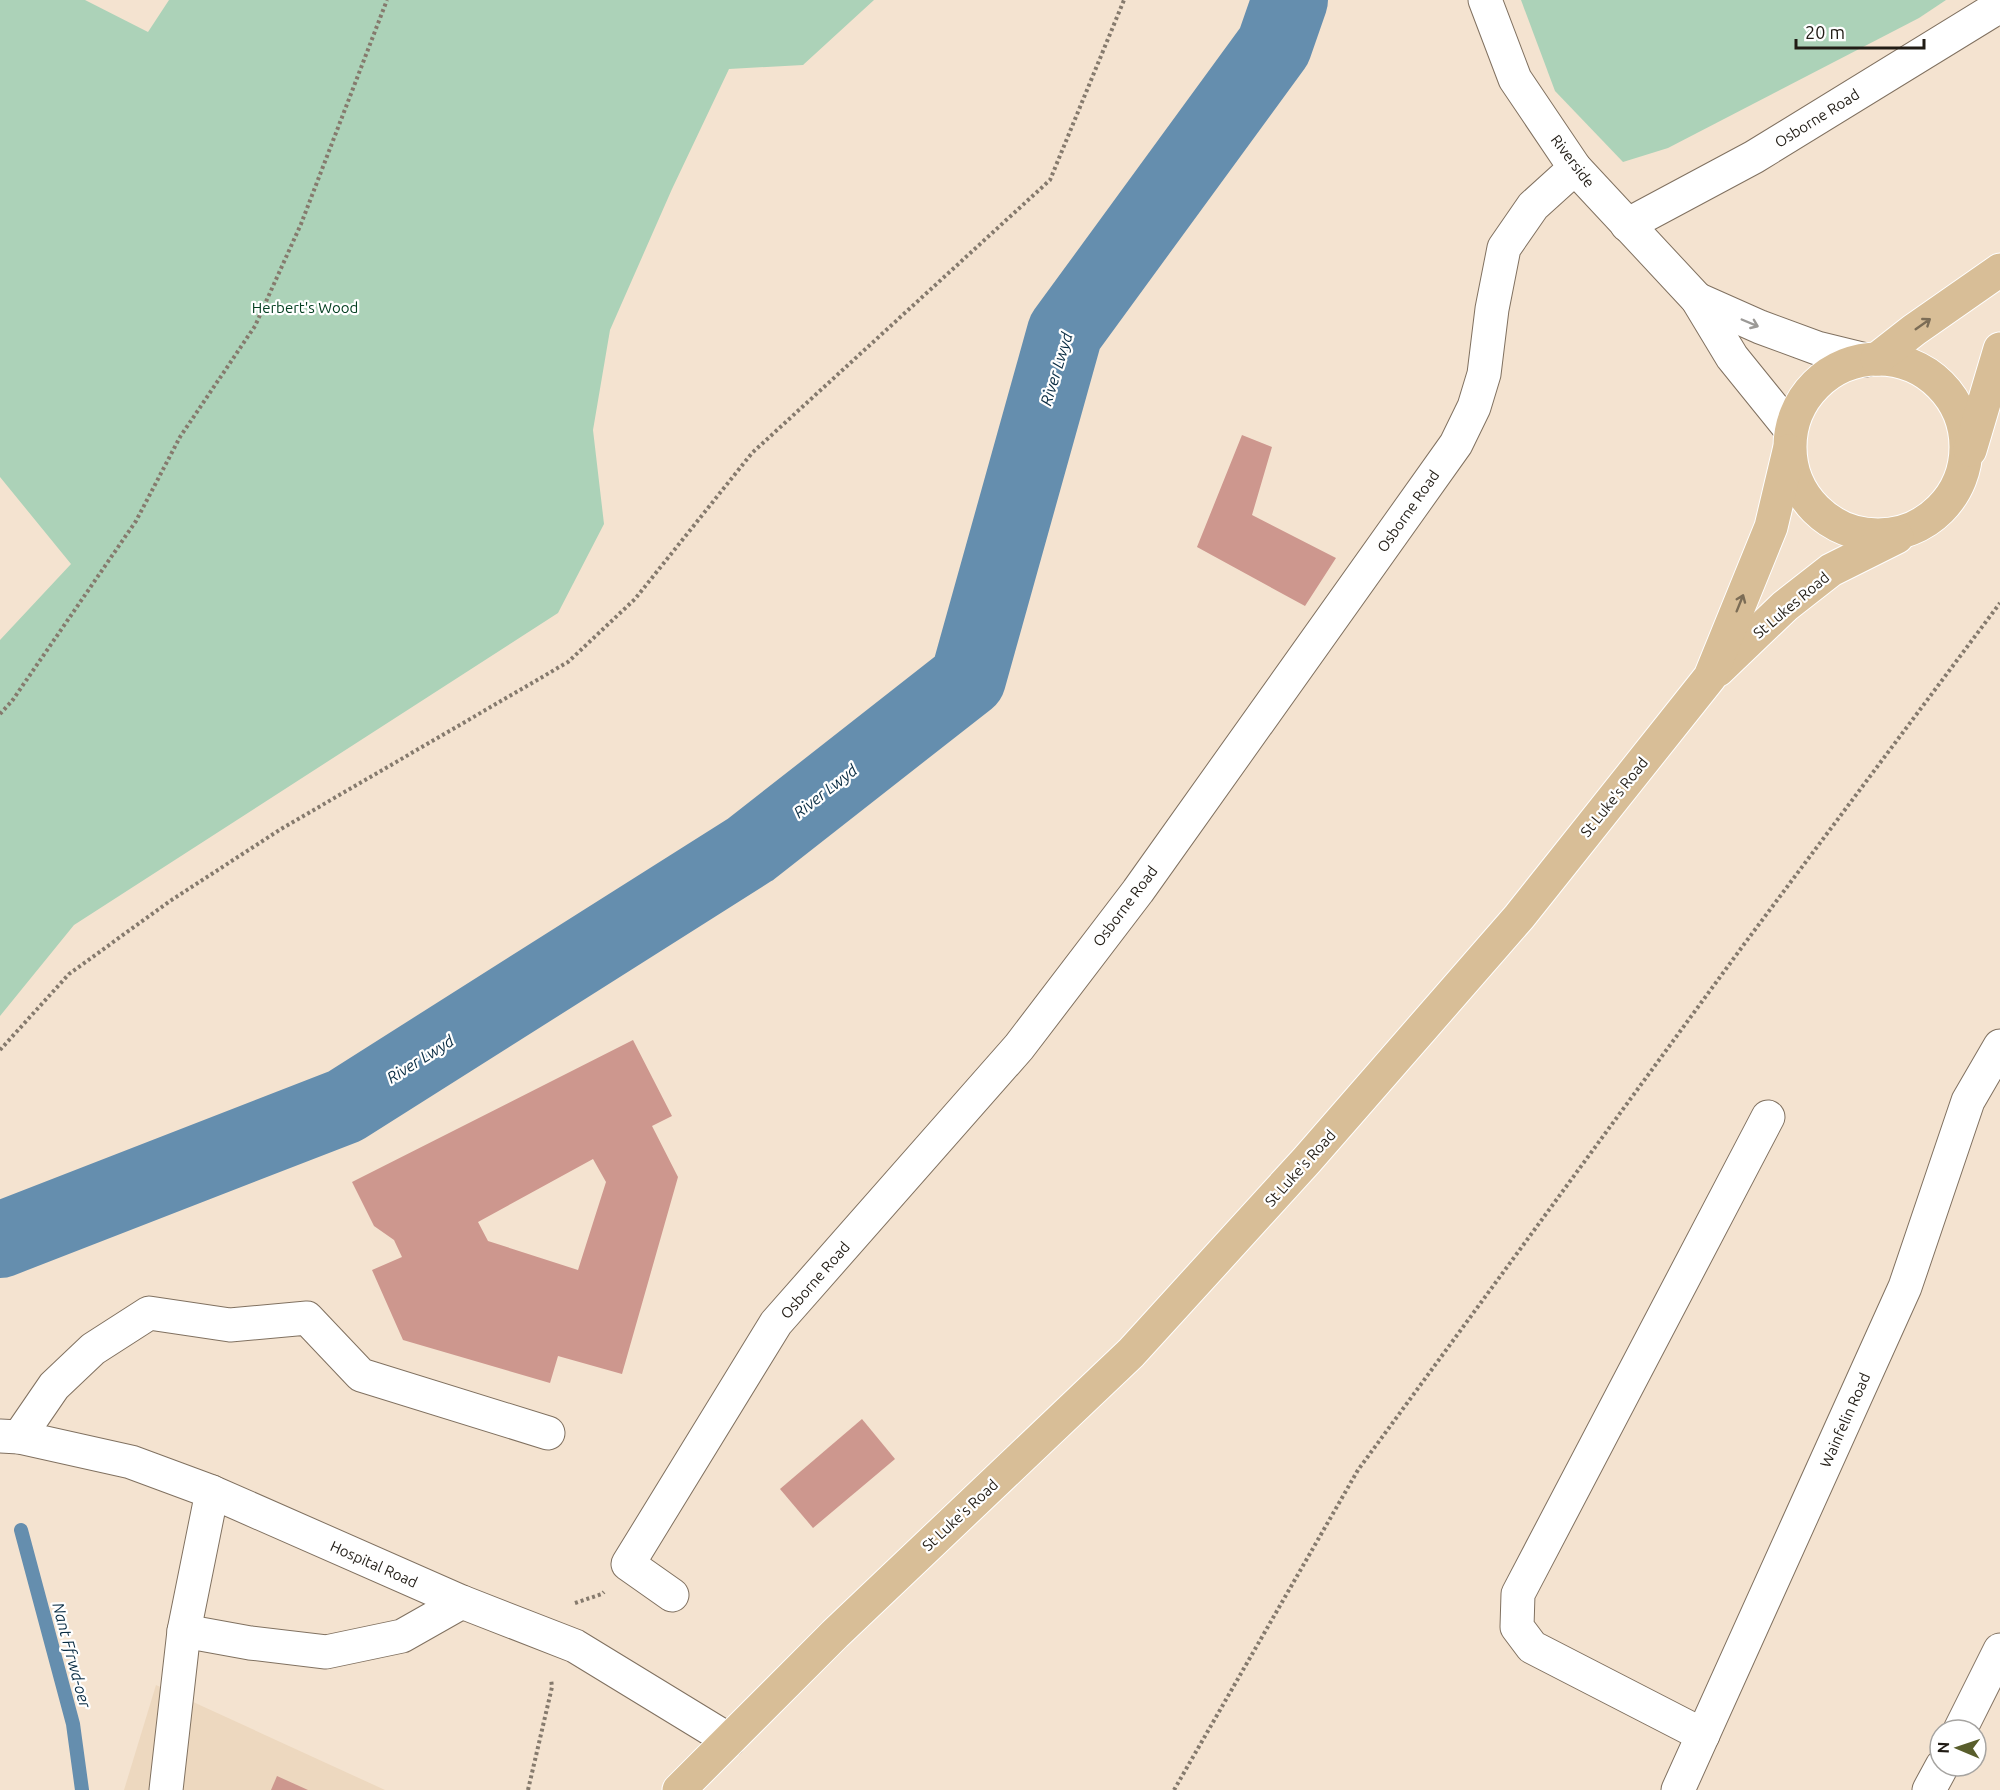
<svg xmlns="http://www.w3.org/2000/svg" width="2000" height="1790" viewBox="0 0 2000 1790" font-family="Ubuntu,sans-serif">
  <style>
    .built { fill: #edd8bf }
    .green { fill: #acd2b8 }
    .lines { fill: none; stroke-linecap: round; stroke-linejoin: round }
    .stream { stroke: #658eae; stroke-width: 14 }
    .river { stroke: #658eae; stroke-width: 76 }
    .building { fill: #cd978e; fill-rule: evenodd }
    .minor-casing { stroke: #807160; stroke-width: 35 }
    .major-casing { stroke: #fff; stroke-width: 35 }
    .path { stroke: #857a6d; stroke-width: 4; stroke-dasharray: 3 3; stroke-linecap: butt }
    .minor { stroke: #fff; stroke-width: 33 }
    .major { stroke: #d8be97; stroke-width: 33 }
    .oneway { stroke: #9b9996 }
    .oneway2 { stroke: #7c6d56 }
    .labels { text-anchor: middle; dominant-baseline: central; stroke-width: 4.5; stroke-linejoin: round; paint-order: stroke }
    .street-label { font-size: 15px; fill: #211c15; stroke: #fff }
    .park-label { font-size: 15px; fill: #054022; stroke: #fff }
    .water-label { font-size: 16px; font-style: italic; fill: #092c43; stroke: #fff }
  </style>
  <rect width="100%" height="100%" fill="#f4e3d0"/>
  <path class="built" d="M156,1685l229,105h-261z"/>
  <g class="green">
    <path d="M0,0h85l63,32 21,-32h705l-71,65 -74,4 -57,120 -62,141 -17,100 11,94 -46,89 -484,312 -74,91v-376l71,-76 -71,-87z"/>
    <path d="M1521,0h425l-27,18 -251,130 -45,14 -68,-71z"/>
  </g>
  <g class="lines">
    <path class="stream" d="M21,1530l52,194 9,66"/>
    <path class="river" d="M0,1240l345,-134 406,-257 217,-170 97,-347 209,-286 16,-46"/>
  </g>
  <g class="building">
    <path d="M1242,435l30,12 -20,68 84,43 -31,48 -108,-59z"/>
    <path d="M633,1040l39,76 -20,10 26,51 -56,197 -64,-18 -8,27 -147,-43 -31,-70 30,-13 -8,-17 -20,-14 -22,-44zM593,1159l13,23 -28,88 -90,-29 -10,-19z"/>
    <path d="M862,1419l33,40 -82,69 -33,-39z"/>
    <path d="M277,1776l31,14h-37z"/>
  </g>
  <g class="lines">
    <g class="minor-casing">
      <g id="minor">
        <path d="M1485,0l30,79 60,89 122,131 35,58 59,73"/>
        <path d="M1627,225l127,-68 236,-145 10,-12"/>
        <path d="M1697,299l63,28 57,21 49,12"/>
        <path d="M0,1436l19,1 112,25 81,30 250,110 113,44 154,94"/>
        <path d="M19,1437l35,-51 39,-37 56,-36 81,12 77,-7 54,57 187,58"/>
        <path d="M672,1595l-44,-31 148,-241 243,-276 119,-156 318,-447 18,-37 10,-33 8,-65 12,-61 29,-42 42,-38"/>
        <path d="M184,1631l66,12 76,9 76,-16 60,-34"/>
        <path d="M1960,1730l40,-80"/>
        <path d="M1703,1735l-171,-88 -15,-20 1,-33 250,-477"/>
        <path d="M166,1790l18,-159 28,-139"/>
        <path d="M1678,1790l227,-503 63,-186 32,-55"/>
        <path d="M1929,1790l13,-24"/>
      </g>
    </g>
    <g class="major-casing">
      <g id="major">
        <circle cx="1878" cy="447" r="88"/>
        <path d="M1877,359l37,-29 86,-60"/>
        <path d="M1970,450l30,-101"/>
        <path d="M1718,670l67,-64 46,-36 66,-33"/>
        <path d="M679,1790l156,-156 296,-281 176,-193 212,-243 191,-240 61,-150 18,-76"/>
      </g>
    </g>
    <g class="path">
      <path d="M0,714l12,-13 124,-180 44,-84 75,-111 46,-102 86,-224"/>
      <path d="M0,1050l69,-76 101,-73 111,-72 287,-167 67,-63 117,-146 298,-273 74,-180"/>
      <path d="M575,1603l27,-9 2,-2"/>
      <path d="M528,1790l24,-103 -1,-8"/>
      <path d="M1174,1790l184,-320 387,-527 255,-340"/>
    </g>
    <use href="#minor" class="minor"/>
    <use href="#major" class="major"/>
  </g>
  <defs><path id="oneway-shaft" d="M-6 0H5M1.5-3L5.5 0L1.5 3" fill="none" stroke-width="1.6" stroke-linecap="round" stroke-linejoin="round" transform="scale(1.5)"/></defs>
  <use class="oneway" href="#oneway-shaft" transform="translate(1750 323) rotate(23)"/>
  <g class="oneway2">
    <use href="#oneway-shaft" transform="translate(1923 324) rotate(-35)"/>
    <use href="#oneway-shaft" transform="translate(1740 603) rotate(-68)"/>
  </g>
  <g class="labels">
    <g class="street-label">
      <text transform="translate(1817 118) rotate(-32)">Osborne Road</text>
      <text transform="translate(1573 161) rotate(53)">Riverside</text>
      <text transform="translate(1408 511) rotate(-55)">Osborne Road</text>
      <text transform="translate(1791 605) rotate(-40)">St Lukes Road</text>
      <text transform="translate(1614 797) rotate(-51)">St Luke's Road</text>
      <text transform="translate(1125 906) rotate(-53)">Osborne Road</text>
      <text transform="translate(1300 1168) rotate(-48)">St Luke's Road</text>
      <text transform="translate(815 1280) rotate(-49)">Osborne Road</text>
      <text transform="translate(1845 1420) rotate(-66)">Wainfelin Road</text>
      <text transform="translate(960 1515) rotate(-43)">St Luke's Road</text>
      <text transform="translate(374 1564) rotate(24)">Hospital Road</text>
    </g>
    <g class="park-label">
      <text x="305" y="307">Herbert's Wood</text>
    </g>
    <g class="water-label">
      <text transform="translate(1056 369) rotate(-73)">River Lwyd</text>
      <text transform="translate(825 791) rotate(-38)">River Lwyd</text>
      <text transform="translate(420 1059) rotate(-32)">River Lwyd</text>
      <text transform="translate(72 1655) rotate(75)">Nant Ffrwd-oer</text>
    </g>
  </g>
  <g transform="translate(1958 1748) rotate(272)"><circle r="28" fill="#ffffff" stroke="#a6a4a1" stroke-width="1.5"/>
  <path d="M0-4.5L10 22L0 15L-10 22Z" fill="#595e2c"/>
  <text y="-9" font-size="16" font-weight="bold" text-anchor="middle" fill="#211c15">N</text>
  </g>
  <path d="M1796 39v9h128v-9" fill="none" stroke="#211c15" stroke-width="3"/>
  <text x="1805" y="39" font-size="18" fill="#211c15" stroke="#ffffff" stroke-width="4.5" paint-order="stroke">20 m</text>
</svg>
